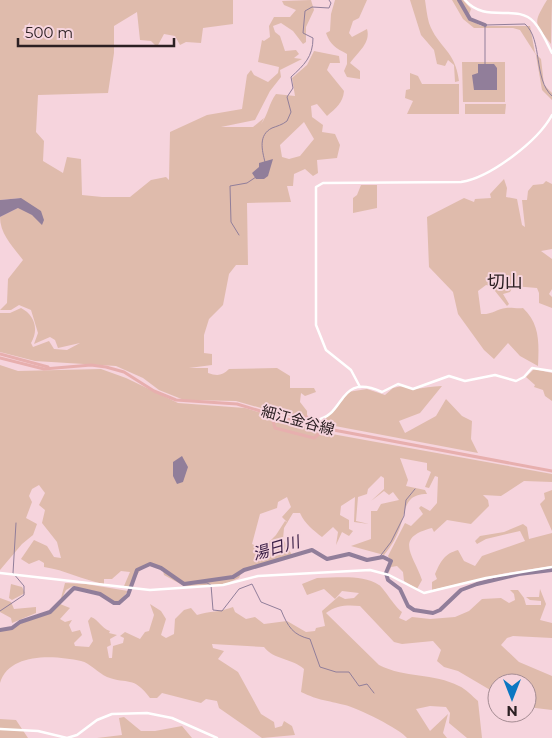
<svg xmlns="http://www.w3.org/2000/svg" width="552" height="738" viewBox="0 0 552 738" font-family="Montserrat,'Noto Sans JP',sans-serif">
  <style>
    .green { fill: #dfbbac; fill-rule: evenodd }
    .water { fill: #917e9a }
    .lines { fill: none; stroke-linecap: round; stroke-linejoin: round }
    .stream { stroke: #917e9a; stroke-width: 1 }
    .river { stroke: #917e9a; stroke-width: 4 }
    .secondary { stroke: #fff; stroke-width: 2.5 }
    .primary { stroke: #e7afae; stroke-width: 3 }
    .labels { text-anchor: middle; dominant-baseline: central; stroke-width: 4; stroke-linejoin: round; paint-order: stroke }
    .street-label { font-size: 15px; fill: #2c2023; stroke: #f6d4dd }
    .water-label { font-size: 16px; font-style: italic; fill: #391d45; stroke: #f6d4dd }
    .quarter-label { font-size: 18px; fill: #2c2023; stroke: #f6d4dd }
  </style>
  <rect width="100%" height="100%" fill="#f6d4dd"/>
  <g class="green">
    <path d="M0,0h233v24l-30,4 -2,15 -15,-1 -6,3 -5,-9 -11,-2 -7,13 -6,-6 -11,-1 -3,-28 -23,14v27l-6,40 -70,2 -2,37 8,9 -1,20 20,12 4,-16 14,2 1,36 20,2h28l21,-17 15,-3 3,3 1,-48 37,-17 35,-6 5,-34 4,-5 3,5 14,7 10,-9 1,-6 -21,-5 4,-22 2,1 6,-4 -1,-11 5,-9h16l6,-7 -12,-5 -2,-4 29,-1 3,10 -8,17v15l-3,2 -10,-13 -12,-8 -8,3 2,6 5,4 5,15 11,-1 3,4 -5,4 8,1 -22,11 1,7 -11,14 -15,29 -34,7h32l11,-9 -3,6c7,-9 8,-21 15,-30l19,2 -3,-18 15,-13 7,-14 25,5 1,7h-10l-3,7 17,21c-1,12 -8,17 -17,25l-10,-12 -6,2 1,11 11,8 -1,7 13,2 5,11 -3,13 -20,2 1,13 -5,3 -8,-7 -11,5 -1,12h-6l4,16 -44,1 1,62h-12l-7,9 -6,31 -14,14 -5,16v18l8,1v11l-23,3h19v5c9,3 14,3 21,-4l48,-1 13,8v12h24l2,4 -11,4 -4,-3 -1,9 7,9v10l-71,-20 -52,-1 -25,-10 -16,-12 -27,-12 -81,-5 -35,-9v-39h10l11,-5c14,7 18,22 10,35l2,4 16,-6 5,8 13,1 13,-7 -22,5 -3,-8 -5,-3 -16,7 4,-11 -7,-23 -12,-5 -8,5h-11l7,-7 1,-24 15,-19c-10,-13 -23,-26 -23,-43l18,-9 3,-10 -21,2zM304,122l10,17 -14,17 -11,3 -7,-2 -2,-12z"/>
    <path d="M335,0h32l-8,18 -6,3 -4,12 3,4 15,-8c4,14 -9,23 -17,34l10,8v8l-13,-2 -3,-6 3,-7v-10c-11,-6 -17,-9 -21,-21l4,-2 1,-17z"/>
    <path d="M410,0h15c1,7 2,16 4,23 9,25 26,26 30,58l-4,1 -1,-17 -6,-5 -3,6 -8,-2 -3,-14 -13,-15z"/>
    <path d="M452,0h11l8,9 -3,9 13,8h49l5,27 6,6 3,26 8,8v7l-10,-10 -6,-35 -16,-25 -7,-2h-39l-11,-9z"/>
    <path d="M547,0h5l-1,44c-16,-22 -19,-19 -4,-44z"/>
    <path d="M462,62h43v40h-42z"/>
    <path d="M410,73l8,3 4,8h37v30h-52l6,-13 -8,-3 1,-8 4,-1z"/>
    <path d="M465,104h41l-1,10h-40z"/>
    <path d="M504,179l3,9 -1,9 11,2 5,26 3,2 -3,-27h5l1,-9 5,-6 10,-1 3,-3 6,3v65l-11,2 11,8v30l-3,5 3,3v11l-13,-5v-10l-2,-5 -24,-2 -3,6 -7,2 6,10 -2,2 -16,-20 -5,-1 -8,6 3,23c10,1 16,-5 25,-6 5,-1 11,1 17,0 17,16 16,35 15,58l-18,-10 -12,-13 -14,16 -10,-9 -26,-36 -5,-22 -24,-25 -2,-50 37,-19 10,4 1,-3 16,-1 -1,-4z"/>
    <path d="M361,185h16v23l-24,5v-15l4,-3z"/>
    <path d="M0,365l18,6 83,-2 25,9 52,25 67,5 87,26 220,40v8l-28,-1 -23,15 -18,-1 5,5 1,6 -18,18 -24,-4 -13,12 -2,-4c-39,10 -18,27 -10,52l-5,9 -13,-8 -1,-9 -6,-6 -6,1 -2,6 2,-12 -3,-5 17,-33 6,3 12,-12 -4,-6 2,-2 9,5 7,-8 1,-26 -3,-1 -6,12 -4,-1 6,-15 -4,-2v-7l-27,-5 8,22 -2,6 19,4 2,4c-22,0 -21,15 -26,30 -3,11 -10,23 -17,31l-33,-9 20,-7v-28h6l4,-7 18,-4 -6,-8 -4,3 -5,-4 -13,10 13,-12v-11l-3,-2 -13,13 -1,5 -9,3 -2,24 13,3 -15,-2 1,-25 -14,9 -1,9 9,5v9l4,2 -4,5 -7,-4 -6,13 2,-13 -5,-5 -11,10c-9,-7 -17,-13 -22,-24h-7l-9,15 -1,11 9,16 -50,16 -3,7 -14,6 -41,2 -20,-11 -1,-4 -13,-7c-11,3 -14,13 -19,23l-7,-1 6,-14 -9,-1 -9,8h-8v5c-21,-4 -39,-14 -60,-17v-4l-5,-3 -10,4 -8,-5 13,-19 13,6 7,11 7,1 -4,-16 -15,-19 3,-13 -6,-5 6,-12 -6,-8 -7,4 -3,7 3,6 -6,16 11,6 -4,11 -11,9 -22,26zM287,497l4,10 -9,10 6,6 -3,-2 -9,14 -14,14 -10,-5 8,-30 17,-6 1,-6z"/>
    <path d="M534,369l18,4v28l-7,-5 -2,-6 -9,-3 1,-2 -9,-8z"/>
    <path d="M402,386c13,6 25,0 40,0l-22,27 -21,8 6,12 31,-17 10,-17 16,17 10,5 -1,18 7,14 -159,-30 24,-23 5,-8 19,-3 18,6 8,-7z"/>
    <path d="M552,490v41l-12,-27 5,-5 -1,-6z"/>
    <path d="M523,524l4,3 2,12 23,-6v33l-46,7 -74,17v-8l5,-3 -2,-5c6,-13 9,-20 23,-24l6,11 11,5 7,-10 43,-15 -5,-10 -34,8 -9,5 -2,-3 5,-5 24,-4z"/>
    <path d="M317,578c20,0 45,-4 62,7 4,2 15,21 23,27l-3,6 7,3 6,-4 18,2 25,-2 14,-6 13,-12 19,-1 8,5 6,-3 -1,-6 -4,-4h8l6,8 2,7h15v-4l-11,-1 -4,-3h13l1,-8 6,15 -6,16 12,3v15l-39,-2 -6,2 -6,7 18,17 33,14v34l-25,-3v-24h-30v11l-39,-23 -14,-4 -7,-6 4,-11 -8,-9 -31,3 -8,-2 -34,-36c-13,-1 -23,-1 -34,7l53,52c25,13 55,8 80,21 7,3 13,10 19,15l4,37h-15l-18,-15 1,-10 -4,-6 -16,-1 -14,3 14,22 18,-17 -5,19 4,5h-40c-7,-9 -49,-30 -62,-33 -19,-5 -25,-4 -44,-13l3,-23c-12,-11 -30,-9 -40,-22l-52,-3 1,4 11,3 -6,8 20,13 23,42 13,8 1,6 7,-2 2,-5 8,5 3,9 -33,3 -43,-30 -2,-7 -11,-2 -5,4 -39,-10 -5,5h-7c-17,-23 -22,-13 -43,-21 -9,-4 -17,-14 -26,-16 -26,-6 -72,-9 -81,22v-52c10,-1 14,-6 23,-9 16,-6 22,-8 37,-18l10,4 -10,11 5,3 7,-2 -3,5 3,7 8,-2 2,5 -8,8 1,3 14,1 4,-6 -5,-20 3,-4c8,3 10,11 19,14l-1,2 8,2 -7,4 1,6 -4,2 2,11h3l1,-12 10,-3 1,-5 -4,-2 5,-4 15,7 5,-7 4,-1 5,-16 -4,-11 11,7 5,8 -5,16 5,3 8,-4 1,-15 9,-9 7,-2 6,7c12,-4 24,-3 36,-8l2,5 11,7 9,-2 9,7 23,-3 19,11 9,-1 1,-3 9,-2 -3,-15 17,-15 6,3 9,-1 5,-5 -17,-2 -7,8 -11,-10 -17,6 -5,-11z"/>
    <path d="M65,583l21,1 42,7 -8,10 -6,1 -15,-9 -26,-7 -7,4 -6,12z"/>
    <path d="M11,584l11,3 3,6 -13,7 -3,-2z"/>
    <path d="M0,598l11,4 3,7 22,-2v6l-24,10 -1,-5 -11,-6z"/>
    <path d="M124,717l17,14h14l27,-5 10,12h-95l25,-3 -3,-17z"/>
    <path d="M0,719l16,1 12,18h-28z"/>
  </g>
  <g class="water">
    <path d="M478,64h16l3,4v22h-23l-2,-15 6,-2z"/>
    <path d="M273,159l-5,17 -4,3h-8l-4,-6 7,-6v-4z"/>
    <path d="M21,198l20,13 3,9 -2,5 -10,-10 -14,-7 -18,9v-17z"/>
    <path d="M182,456l6,11 -5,15 -6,2 -4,-8v-14z"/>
  </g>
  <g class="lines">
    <g class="stream">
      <path d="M485,64v-39l40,-1c18,16 8,55 27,72"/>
      <path d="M265,162c-3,-12 -7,-27 7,-34 5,-2 10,-3 15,-7l4,-9 -4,-15 6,-9 -2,-11c13,-12 22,-20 22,-39l-10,-5 2,-22 7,-4 17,1 2,-5 -2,-3"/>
      <path d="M239,235l-8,-13 -1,-36 17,-3 9,-6"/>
      <path d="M378,559l13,-17 13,-26 2,-16 9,-11"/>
      <path d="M197,583h10l4,2 2,25 9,1 17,-22 13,-5 9,18 20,8c7,17 12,25 29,29l10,28 16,5h13l10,14 8,-2 7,9"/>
      <path d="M0,611l24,-16v-9l-11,-13 3,-50"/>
    </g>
    <g class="river">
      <path d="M459,0l11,19 15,6"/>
      <path d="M0,630l12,-2 8,-6 30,-10 24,-24 26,6 14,9h5l9,-8 9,-25 13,-6 11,4 23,16 49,-7 11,-7 68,-20 15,9 22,-5 18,6 16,-3 8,4 -5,12 2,7 12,9 8,17 6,4 19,3 7,-3 21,-20 16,-6 42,-10 33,-4"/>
    </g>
    <g class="secondary">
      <path d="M465,0c20,24 52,3 69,22 8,9 13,21 18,31"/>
      <path d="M360,387l-9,-17 -25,-20 -10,-25v-138l7,-4 138,-1c29,-4 77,-41 91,-67"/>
      <path d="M316,420c30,-4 21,-48 66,-28l16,-8 15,5 36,-13 16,5 30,-6 21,6 8,-4 8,-9 20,3"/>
      <path d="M0,573l150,17 73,-5 35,-9 112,-6 19,5 35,18 62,-15 66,-11"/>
      <path d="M0,729l38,2 29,7 10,-3 20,-15 15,-6 35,-1 25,5 45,20"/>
    </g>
    <g class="primary">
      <path d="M0,354l48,13"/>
      <path d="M0,358l44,11 47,-4 15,2 18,5 30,19 22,9 61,4 70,21 245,46"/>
      <path d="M276,413l5,-4 21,10 5,-2"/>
      <path d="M273,421l2,7 39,10 11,-9"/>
      <path d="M310,425l4,-1 2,-4 2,6"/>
    </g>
  </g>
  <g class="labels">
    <g class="street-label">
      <text transform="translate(298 420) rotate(15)">細江金谷線</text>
    </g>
    <g class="water-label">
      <text transform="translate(276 548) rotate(-16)">湯日川</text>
    </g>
    <g class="quarter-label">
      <text x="505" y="282">切山</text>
    </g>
  </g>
  <g transform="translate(512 698) rotate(180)"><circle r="24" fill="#f6d4dd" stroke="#a58c93"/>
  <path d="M0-4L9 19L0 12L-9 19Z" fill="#0b77c2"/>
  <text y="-8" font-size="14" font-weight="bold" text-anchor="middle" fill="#2c2023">N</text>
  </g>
  <path d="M18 38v8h156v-8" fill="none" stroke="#2c2023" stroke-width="2.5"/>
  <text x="25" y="38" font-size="15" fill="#2c2023" stroke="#f6d4dd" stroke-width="4" paint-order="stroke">500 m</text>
</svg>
